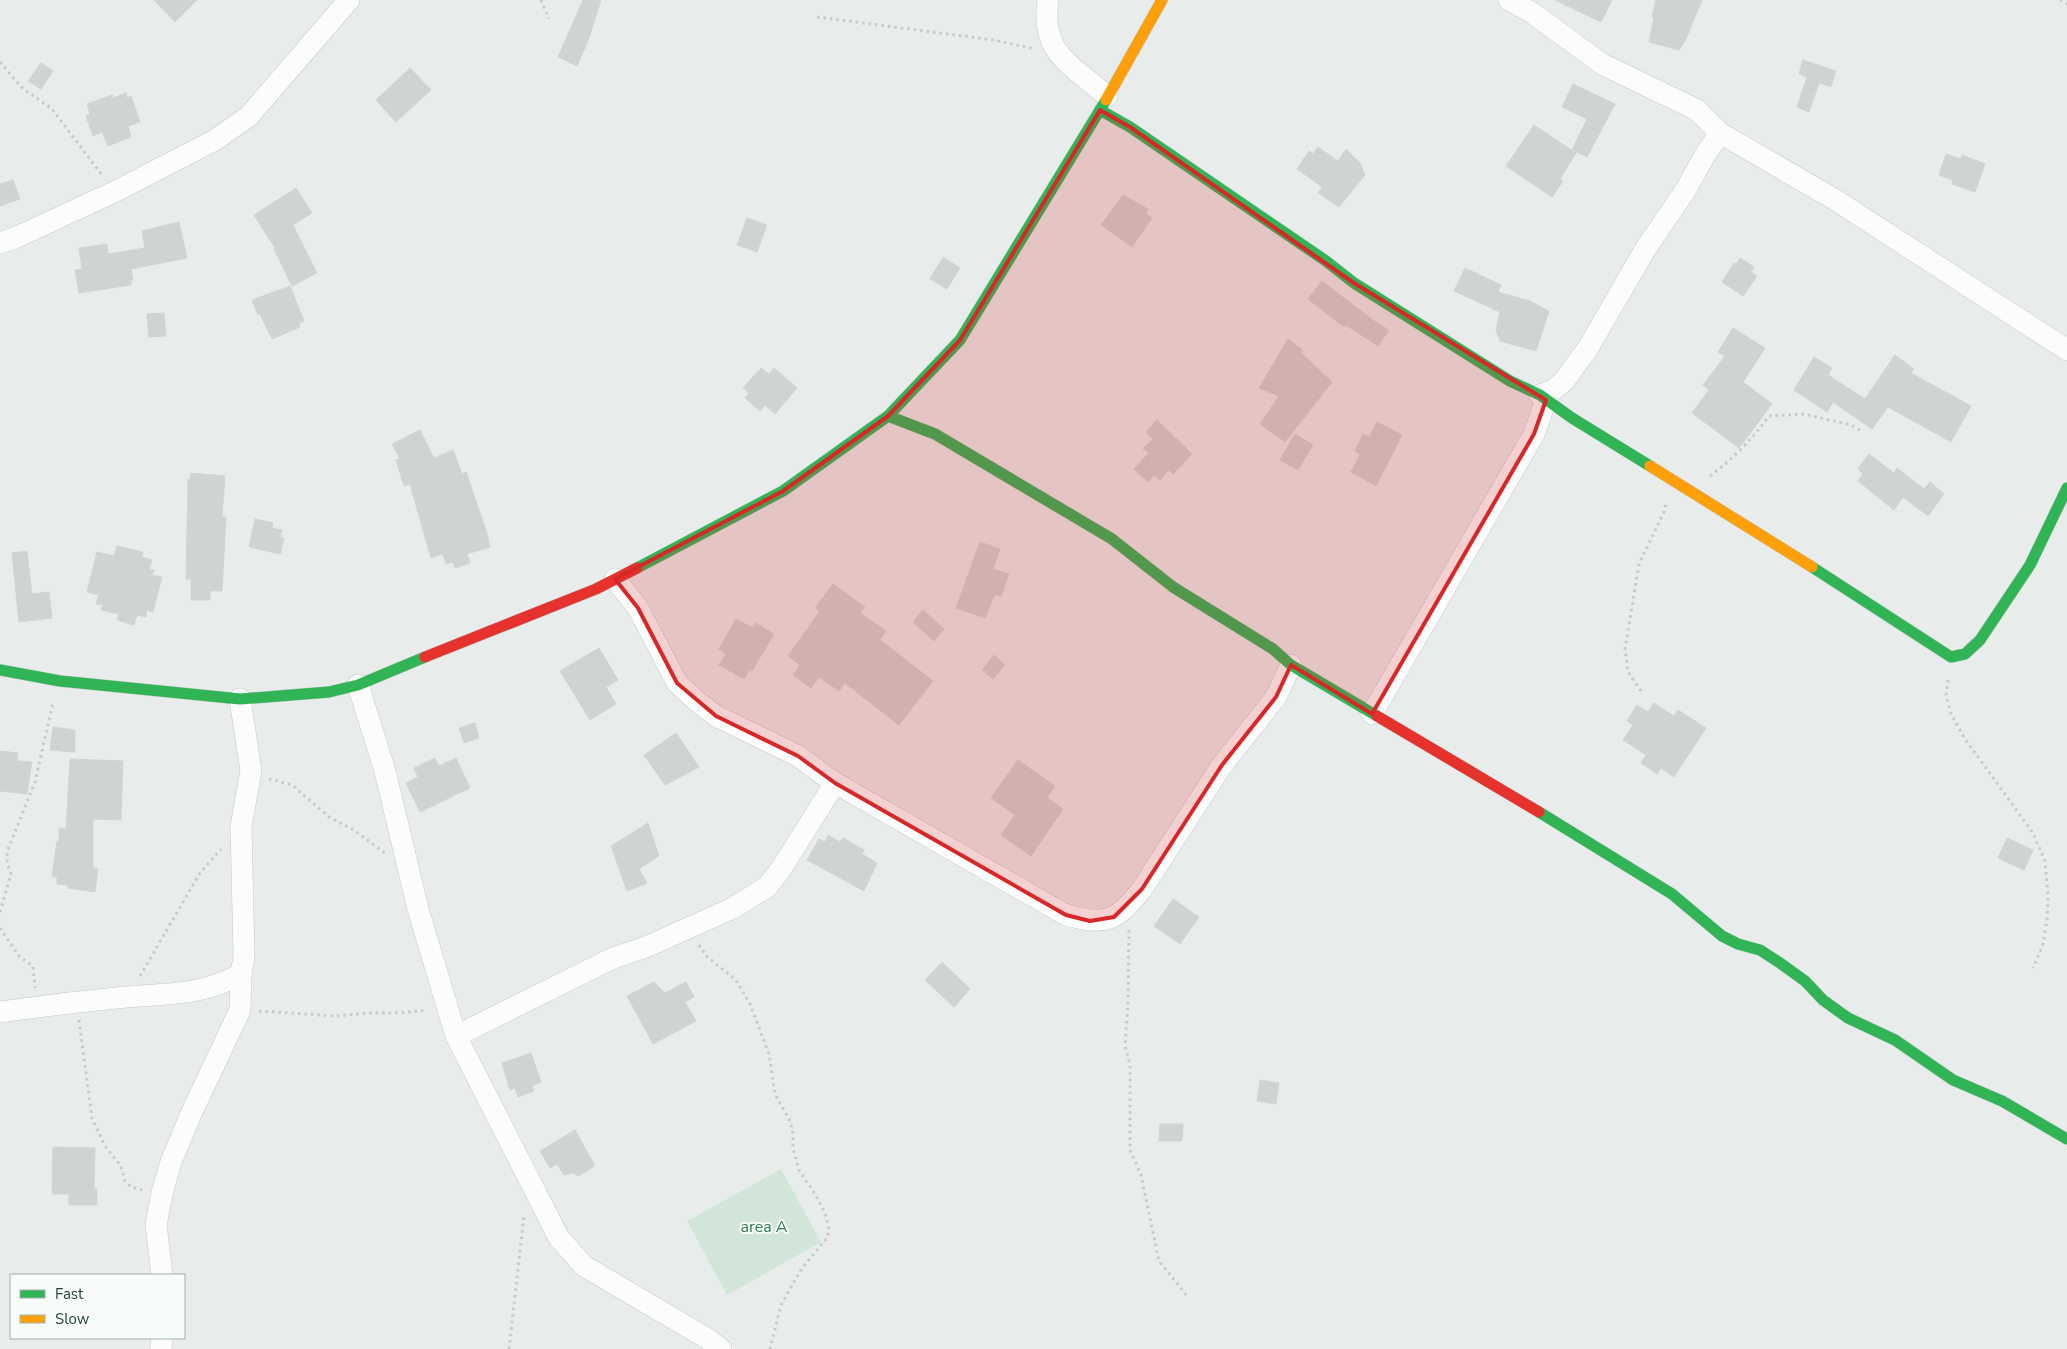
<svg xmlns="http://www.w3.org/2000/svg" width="2067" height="1349" viewBox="0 0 2067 1349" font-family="'Nunito Sans',sans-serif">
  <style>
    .green { fill: #d1e6d8 }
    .building { fill: #cfd4d2; stroke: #d1d6d4 }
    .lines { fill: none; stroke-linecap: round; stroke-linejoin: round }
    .street-casing { stroke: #c5cac8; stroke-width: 22 }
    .fast-casing { stroke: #c3cbc8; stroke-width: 12 }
    .slow-casing { stroke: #c3cbc8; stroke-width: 12 }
    .jam-casing { stroke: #c3cbc8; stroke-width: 12 }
    .path { stroke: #c3ccca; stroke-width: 3; stroke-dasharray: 2.5 4; stroke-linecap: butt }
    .street { stroke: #fcfcfc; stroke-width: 21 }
    .fast { stroke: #30b455; stroke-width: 11 }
    .slow { stroke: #ff9f0a; stroke-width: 11 }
    .jam { stroke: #e5322d; stroke-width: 11 }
    .marked { fill: #d62828; fill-opacity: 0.2; stroke: #d62828; stroke-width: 4; stroke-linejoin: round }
    .labels { text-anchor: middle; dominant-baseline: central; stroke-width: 4; stroke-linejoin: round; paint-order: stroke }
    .park-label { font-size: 16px; fill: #2d7a4b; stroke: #f7fbf9 }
  </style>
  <rect width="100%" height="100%" fill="#e8edeb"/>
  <path class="green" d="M781,1169l40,73 -94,53 -40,-74z"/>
  <g class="building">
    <path d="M154,0h43l-22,22z"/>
    <path d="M583,0h18l-12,38 -12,28 -19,-9z"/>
    <path d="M1555,0h57l-11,22z"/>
    <path d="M1656,0h46l-16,39 -7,11 -30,-8 5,-24 -2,-2z"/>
    <path d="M1803,60l33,11 -5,16 -12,-4 -10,29 -12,-5 10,-30 -8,-3z"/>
    <path d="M41,63l12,8 -12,18 -13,-8z"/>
    <path d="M410,68l21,22 -35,32 -20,-22z"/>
    <path d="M1573,84l42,20 -28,53 -15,-7 15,-31 -25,-12z"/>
    <path d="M126,93l1,5 4,-2 9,26 -12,4 3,11 -23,9 -6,-14 -9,4 -7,-20 4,-2 -3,-10 25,-9 1,3z"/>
    <path d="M1534,125l42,28 -16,26 3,2 -11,16 -46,-31z"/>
    <path d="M1318,147l20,14 8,-12 14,14 5,12 -26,32 -21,-14 4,-6 -25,-18 12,-18 4,3z"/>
    <path d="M1946,154l15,5 1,-4 23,9 -10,28 -23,-8 1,-4 -14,-5z"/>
    <path d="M13,180l7,19 -20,7v-22z"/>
    <path d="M296,188l16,25 -19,12 24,48 -25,13 -18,-37 1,-1 -21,-33z"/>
    <path d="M1123,195l25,14 -2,4 6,5 -20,29 -31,-22z"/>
    <path d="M747,218l20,7 -10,27 -20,-7z"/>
    <path d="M179,222l8,36 -56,11 2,10 -2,1v5l-52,8 -4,-23 7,-1 -3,-21 28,-4 1,10 37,-6 -3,-17z"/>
    <path d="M943,257l17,11 -13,21 -17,-10z"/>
    <path d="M1740,258l14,9 -3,5 6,4 -14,20 -21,-14 12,-19 2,1z"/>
    <path d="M1465,268l36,17 -3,7 32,9 19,10 -13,40 -36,-10 -4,-11 4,-18 -46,-21z"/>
    <path d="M1322,281l52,40 15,9 -11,16 -32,-21 -2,2 -36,-28z"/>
    <path d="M290,286l14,35 -5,2 1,4 -28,12 -12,-25 -2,1 -6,-15z"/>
    <path d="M164,313l2,23 -17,1 -2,-23z"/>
    <path d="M1733,328l32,20 -22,34 29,22 -33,44 -47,-35 17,-23 -6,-5 22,-29 -7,-4z"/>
    <path d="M1288,339l14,11 -1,3 31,29 -47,60 -25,-18 19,-28 -20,-8z"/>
    <path d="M1895,355l19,14 -3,4 60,33 -20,36 -63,-35 -16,22 -39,-27 -6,10 -33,-22 20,-33 18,11 -4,7 37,24z"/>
    <path d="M761,368l8,6 5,-6 23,20 -22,26 -10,-9 -5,6 -15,-13 4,-5 -6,-5z"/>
    <path d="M1157,420l35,34 -19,20 -4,-4 -9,10 -6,-5 -6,7 -14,-13 15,-16 -6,-4 10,-10 -7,-7z"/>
    <path d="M1377,422l25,13 -26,51 -25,-14 9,-18 -5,-3 8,-17 6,3z"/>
    <path d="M420,430l14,28 19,-8 9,24 4,-2 20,58 4,17 -23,7 3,9 -15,5 -2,-6 -7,2 -3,-10 -12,4 -21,-74 -6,2 -8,-26 4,-1 -8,-15z"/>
    <path d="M1295,434l18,11 -15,25 -18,-10z"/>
    <path d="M1869,454l25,19 3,-5 27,21 6,-7 14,12 -16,22 -25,-19 -9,13 -36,-29 5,-7 -5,-5z"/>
    <path d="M191,473l34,3 -3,41h4l-4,74h-12v9h-19v-21h-5l2,-100 2,1z"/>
    <path d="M255,519l18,4 -1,5 10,2 -2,7 4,1 -4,16 -31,-7z"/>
    <path d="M980,542l20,7 -7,20 16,5 -8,22 -6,-2 -10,24 -29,-10z"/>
    <path d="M117,546l26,6 -1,5 10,3 -3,9 5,1 -2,5 10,2 -9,35 -6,-2 -1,7 -9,-2 -3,10 -17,-5 2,-6 -18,-4 2,-5 -7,-1 3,-9 -12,-3 10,-40 17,4z"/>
    <path d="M27,551l5,43 17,-2 3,26 -33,4 -7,-69z"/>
    <path d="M833,584l32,23 -5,6 26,18 -6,9 53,41 -34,44 -54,-42 -6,8 -20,-14 -8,11 -18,-13 7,-10 -12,-9 32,-45 -5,-3z"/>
    <path d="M923,610l21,19 -10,12 -21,-19z"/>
    <path d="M736,619l17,9 3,-5 18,11 -22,37 -2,-2 -6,10 -25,-14 7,-11 -7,-5z"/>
    <path d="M599,648l19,32 -12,7 10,17 -26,16 -30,-49z"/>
    <path d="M994,655l11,10 -12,14 -11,-9z"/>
    <path d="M1654,703l20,13 4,-6 28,18 -32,49 -13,-9 -4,6 -16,-11 5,-8 -23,-15 10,-15 -6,-4 10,-16 11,7z"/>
    <path d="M475,723l4,15 -15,5 -5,-15z"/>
    <path d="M53,727l22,3v22l-25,-2z"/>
    <path d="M676,733l23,34 -34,18 -21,-30z"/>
    <path d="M0,751l18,2 -1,8 15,1 -5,32 -27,-3z"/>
    <path d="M435,758l4,8 17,-8 14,30 -50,24 -14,-29 12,-6 -4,-9z"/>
    <path d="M70,759l53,2 -2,59 -28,-1v49h5l-3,24 -27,-4v-3l-11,-1v-7h-5l5,-36h2v-13l7,1z"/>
    <path d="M1018,760l37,26 -8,12 16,11 -32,47 -30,-21 14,-20 -24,-17z"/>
    <path d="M648,823l11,33 -20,13 8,14 -20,8 -16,-45z"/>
    <path d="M828,835l12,7 3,-4 21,12 -2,4 15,9 -13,28 -57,-31 12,-21 6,3z"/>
    <path d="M2007,838l26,12 -9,20 -26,-12z"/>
    <path d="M1173,899l26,18 -19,27 -26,-18z"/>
    <path d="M942,962l28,27 -16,18 -29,-27z"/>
    <path d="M654,982l11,11 21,-11 8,15 -9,5 11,19 -43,23 -26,-48z"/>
    <path d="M531,1053l10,29 -9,4 2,5 -16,6 -3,-9 -5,2 -8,-27z"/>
    <path d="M1260,1080l19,3 -3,21 -19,-3z"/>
    <path d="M1160,1124h23l-1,17h-23z"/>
    <path d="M575,1130l20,36 -17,10 -5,-3 -9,2 -7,-11 -7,4 -10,-17z"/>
    <path d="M53,1147l42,1 -1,41h3v16h-28v-11h-17z"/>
  </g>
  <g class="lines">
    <g class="street-casing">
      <g id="street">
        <path d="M1048,0c-8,54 24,65 59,96"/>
        <path d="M1509,0l22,12 71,52 95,46 23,23 114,66 233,151"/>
        <path d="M0,243l17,-6 99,-46 99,-51 34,-24 100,-116"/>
        <path d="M1540,395l12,-4 12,-10 24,-33 58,-100 39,-57 20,-36 15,-22"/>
        <path d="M615,579l23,29 39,75 22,20 17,13 82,40 37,27 231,132c41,11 50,6 76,-26l80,-124 54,-68 15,-32"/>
        <path d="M358,685l27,86 33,138 38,127 103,202 25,28 124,73 13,10"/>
        <path d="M1372,714l162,-280 12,-34"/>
        <path d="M0,1012c42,-6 84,-11 126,-15 44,-4 74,-1 115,-23l3,-17 -3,-131 10,-55 -11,-72"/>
        <path d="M456,1036l157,-78 33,-11 87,-39 34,-21 14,-18 54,-86"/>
        <path d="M162,1275l-6,-50 6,-32 9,-31 20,-48 49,-104 1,-36"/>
        <path d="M161,1349l1,-11"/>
      </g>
    </g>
    <g class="fast-casing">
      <g id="fast">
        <path d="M1100,110l30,17 196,134 28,22 156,98 30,14 32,23 78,48"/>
        <path d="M888,416l47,18 177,105 61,48 100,62 18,16 86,51"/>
        <path d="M1812,567l139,90 14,-3 15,-14 50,-75 37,-77"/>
        <path d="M637,568l146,-77 105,-75 72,-76 146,-240"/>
        <path d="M0,670l60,11 180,18 89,-7 29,-7 67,-28"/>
        <path d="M1539,812l133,82 50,42 16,8 22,6 20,13 25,18 18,19 25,18 47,22 58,40 49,21 65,38"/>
      </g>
    </g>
    <g class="slow-casing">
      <g id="slow">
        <path d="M1106,100l56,-100"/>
        <path d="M1650,466l162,101"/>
      </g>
    </g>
    <g class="jam-casing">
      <g id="jam">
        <path d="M425,657l171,-68 41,-21"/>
        <path d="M1377,716l162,96"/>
      </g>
    </g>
    <g class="path">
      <path d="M541,0l8,19"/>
      <path d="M2060,0l7,4"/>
      <path d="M817,17l177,23 41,9"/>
      <path d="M0,62l21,25 31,22 50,66"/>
      <path d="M1710,476c23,-17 42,-37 59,-60l35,-2 47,11 10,6"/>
      <path d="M1948,680l-2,15 5,19 14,25 68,94 12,28 3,34 -1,25 -4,24 -10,24"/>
      <path d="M1641,691l-13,-19 -3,-23 14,-85 25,-52 2,-9"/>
      <path d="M269,779l23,6 37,32 23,12 33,24"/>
      <path d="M0,912l11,-38 -4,-11v-11l28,-70 18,-79"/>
      <path d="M0,928l19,28 14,10 2,22"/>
      <path d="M1129,930l-1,73 -3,43 5,18v86l11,25 18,86 29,36"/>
      <path d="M699,945l7,11 30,24 14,24 19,50 6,40 15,27 3,13v14l6,22 16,24 10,19 4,16 -2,9 -25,30 -21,37 -11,44"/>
      <path d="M140,976l60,-103 21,-24"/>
      <path d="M259,1011l77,5 31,-3h32l28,-3"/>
      <path d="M79,1020l13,98 13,28 16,20 4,15 6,6 11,3"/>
      <path d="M509,1349l15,-134"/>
    </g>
    <use href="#street" class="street"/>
    <use href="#fast" class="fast"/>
    <use href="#slow" class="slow"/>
    <use href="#jam" class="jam"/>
  </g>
  <path class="marked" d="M1100,110l30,17 224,156 192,117 -12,34 -162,280 -81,-49 -15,32 -54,68 -80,124 -28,28 -24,4 -24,-6 -231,-132 -37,-27 -82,-40 -39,-33 -39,-75 -23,-29 168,-88 105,-75 72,-76z"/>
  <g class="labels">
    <g class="park-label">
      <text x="764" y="1227">area A</text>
    </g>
  </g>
  <rect x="10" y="1274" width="175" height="65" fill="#f7fbf9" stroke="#a3b1ad"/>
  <rect x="20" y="1290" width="25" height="8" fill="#30b455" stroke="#a3b1ad"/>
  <text x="55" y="1299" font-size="15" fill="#24423a">Fast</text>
  <rect x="20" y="1315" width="25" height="8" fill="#ff9f0a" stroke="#a3b1ad"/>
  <text x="55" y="1324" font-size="15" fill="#24423a">Slow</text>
</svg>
